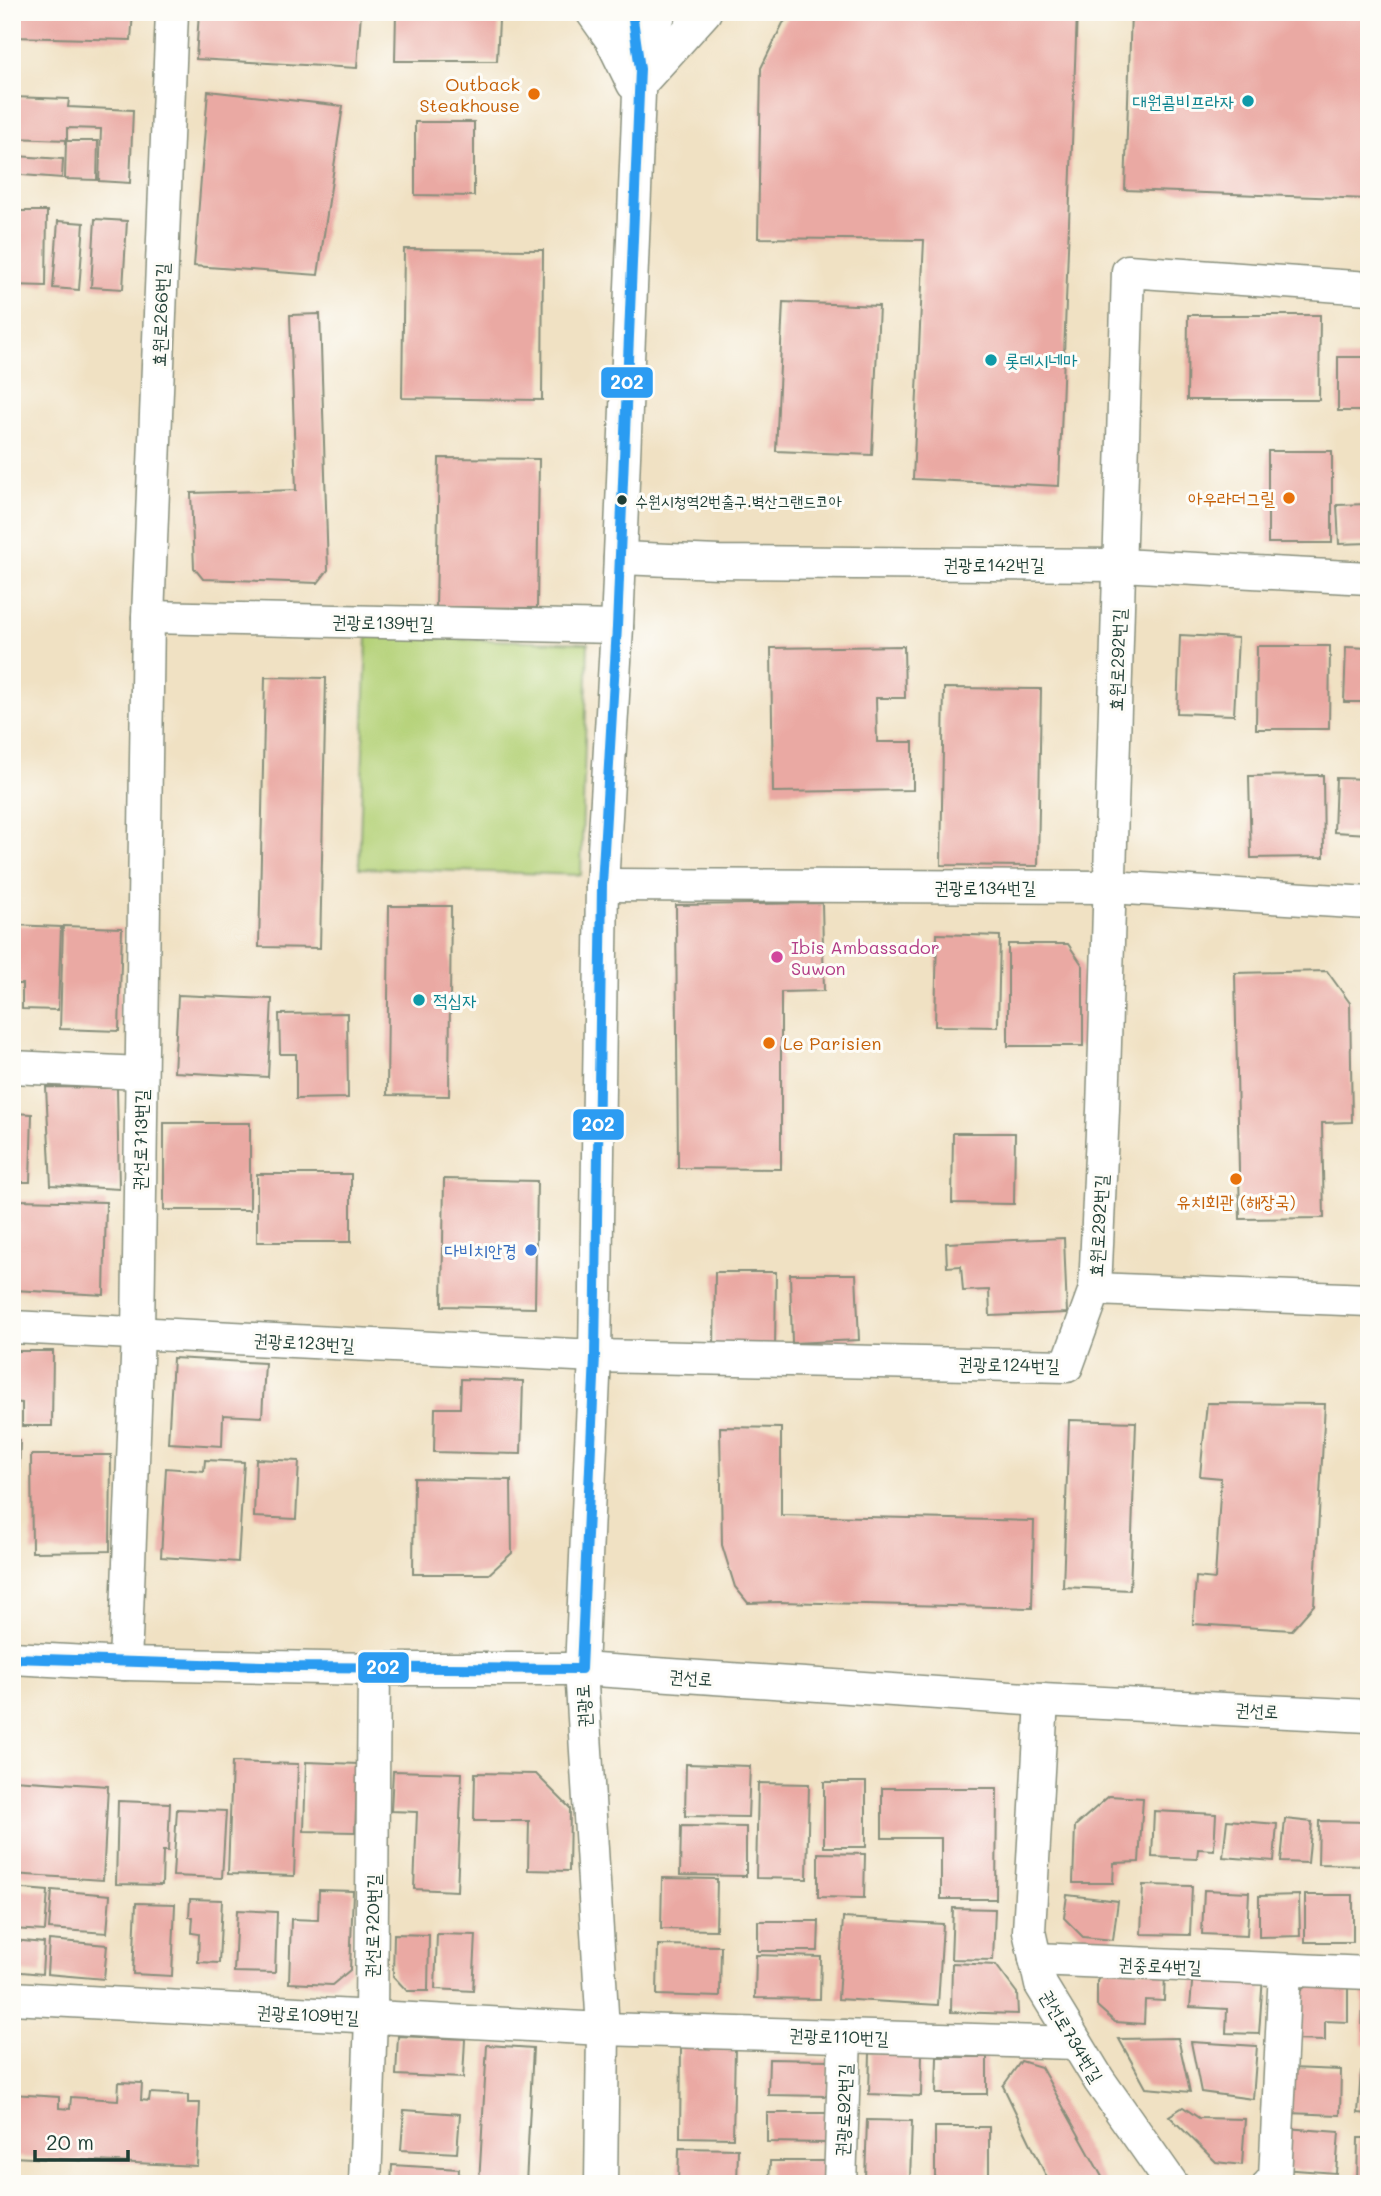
<svg xmlns="http://www.w3.org/2000/svg" width="1381" height="2196" viewBox="0 0 1381 2196" font-family="Mali,'Poor Story',sans-serif">
  <style>
    .green { fill: #b4d177; stroke: #6a8756; stroke-width: 2 }
    .building { fill: #eaa9a3 }
    .lines { fill: none; stroke-linecap: round; stroke-linejoin: round }
    .minor-casing { stroke: #888f7c; stroke-width: 35 }
    .minor { stroke: #fff; stroke-width: 32 }
    .bus-1-casing { stroke: #fdfcf7; stroke-width: 16 }
    .bus-1 { stroke: #2c9cf2; stroke-width: 10 }
    .food-dot { fill: #e8710a; stroke: #fdfcf7; stroke-width: 2.5 }
    .culture-dot { fill: #0f9aa8; stroke: #fdfcf7; stroke-width: 2.5 }
    .bus-dot { fill: #1f3d34; stroke: #fdfcf7; stroke-width: 2.5 }
    .hotel-dot { fill: #d1479c; stroke: #fdfcf7; stroke-width: 2.5 }
    .shop-dot { fill: #3f7fe0; stroke: #fdfcf7; stroke-width: 2.5 }
    .labels { text-anchor: middle; dominant-baseline: central; stroke-width: 6; stroke-linejoin: round; paint-order: stroke }
    .bus-label { font-size: 16px; fill: #1f3d34; stroke: #fdfcf7; text-anchor: start }
    .food-label { font-size: 18px; fill: #c56008; stroke: #fdfcf7; text-anchor: end }
    .culture-label { font-size: 18px; fill: #0d838f; stroke: #fdfcf7; text-anchor: start }
    .street-label { font-size: 18px; fill: #1f3d34; stroke: #fdfcf7 }
    .hotel-label { font-size: 18px; fill: #b23c85; stroke: #fdfcf7; text-anchor: start }
    .shop-label { font-size: 18px; fill: #366cbe; stroke: #fdfcf7; text-anchor: end }
    .line-badge { stroke: #fdfcf7; stroke-width: 2.5 }
    .badge-label { font-size: 19px; text-anchor: middle; font-weight: bold; fill: #fff }
  </style>
  <rect width="100%" height="100%" fill="#fdfcf7"/>
  <filter id="ink" filterUnits="userSpaceOnUse"><feTurbulence type="fractalNoise" baseFrequency=".0143" numOctaves="2"/><feDisplacementMap in="SourceGraphic" scale="14" xChannelSelector="R" yChannelSelector="G"/><feConvolveMatrix kernelMatrix="1 2 1 2 8 2 1 2 1" color-interpolation-filters="sRGB"/></filter>
  <filter id="wash" filterUnits="userSpaceOnUse"><feTurbulence type="fractalNoise" baseFrequency=".00686" numOctaves="4" result="noise"/><feDisplacementMap in="SourceGraphic" scale="28" xChannelSelector="R" yChannelSelector="G"/><feGaussianBlur stdDeviation="1.57" result="paint"/><feColorMatrix in="noise" values="0 0 0 0 0 0 0 0 0 0 0 0 0 0 0 0 0 1.4 0 .05"/><feComposite in="paint" operator="in"/></filter>
  <g filter="url(#wash)">
    <rect width="100%" height="100%" fill="#f0e1c3"/>
    <path class="green" d="M367,636l221,7 -7,232 -222,-7z"/>
    <g id="blocks">
      <g class="building">
        <path d="M12,12h121l-2,28 -119,-3z"/>
        <path d="M199,12h162l-4,56 -161,-9z"/>
        <path d="M396,12h92l11,8 -2,41h-102z"/>
        <path d="M794,12h283l-18,474 -146,-7 11,-239 -166,-2 3,-170 22,-45z"/>
        <path d="M1131,12h238v187l-244,-9z"/>
        <path d="M208,91l135,15 -25,169 -124,-9z"/>
        <path d="M12,97l57,2 -1,8 65,3 -3,73 -31,-2 2,-52 -34,-1v12l-55,-2z"/>
        <path d="M415,122h59v74l-59,-1z"/>
        <path d="M66,141h32l-1,39 -32,-1z"/>
        <path d="M15,156l48,3 -1,19 -40,-3 -8,-4z"/>
        <path d="M12,211h35l-1,75 -34,-1z"/>
        <path d="M95,219l32,2 -4,68 -32,-2z"/>
        <path d="M58,221l26,2 -5,67 -26,-2z"/>
        <path d="M404,249l139,1 -1,150 -140,-2z"/>
        <path d="M783,302l96,4 -7,149 -96,-4z"/>
        <path d="M320,314l8,256 -10,13 -115,-4 -9,-11 -3,-75 105,-3 -6,-175z"/>
        <path d="M1188,315h132l-1,85h-132z"/>
        <rect x="1338" y="357" width="31" height="54"/>
        <rect x="1268" y="451" width="64" height="92"/>
        <path d="M439,458l100,1 -2,149 -101,-1z"/>
        <path d="M1369,504v39l-30,1 -2,-39z"/>
        <path d="M1180,635l58,3 -4,77 -57,-2z"/>
        <path d="M904,646l1,52h-29l1,44h36v48l-140,2 -2,-144z"/>
        <path d="M1257,646h73l-1,83h-73z"/>
        <path d="M1346,647l23,1v54h-25z"/>
        <path d="M265,677l61,1 -6,270 -61,-1z"/>
        <path d="M944,688l97,1 -3,177 -97,-1z"/>
        <path d="M1323,775l1,82 -73,1 -2,-82z"/>
        <path d="M1336,778l33,1v55l-35,-2z"/>
        <path d="M822,903l2,88 -43,1v177l-103,-1 -2,-263z"/>
        <path d="M389,906h62l-2,190 -62,-1z"/>
        <path d="M12,925l49,2 -3,83 -36,-1v-25h-10z"/>
        <path d="M63,926l59,2 -3,103 -59,-2z"/>
        <path d="M937,934l63,2 -2,91 -63,-1z"/>
        <path d="M1008,944h60l15,22v80h-75z"/>
        <path d="M1327,971l23,32 2,119 -30,1 2,95 -84,1 -5,-246z"/>
        <path d="M178,995l94,4 -4,78 -94,-5z"/>
        <path d="M347,1013l1,85 -52,1v-45h-16l-1,-40z"/>
        <path d="M46,1087l71,1 2,101 -68,-4z"/>
        <path d="M12,1113l20,1 -2,68h-18z"/>
        <rect x="164" y="1123" width="86" height="87"/>
        <path d="M953,1133h62l-1,71 -62,-1z"/>
        <rect x="257" y="1174" width="94" height="68"/>
        <path d="M444,1179l93,2 -2,127 -93,-2z"/>
        <path d="M18,1200l88,2 -2,93 -90,-5z"/>
        <path d="M1064,1238l3,75 -77,3 -1,-26 -26,1 -2,-25 -14,1 -1,-24z"/>
        <path d="M715,1272h61l-1,78 -61,-1z"/>
        <path d="M790,1274h66l3,66 -67,3z"/>
        <path d="M12,1351h41l-1,75h-30v-23l-10,-1z"/>
        <path d="M173,1358l92,5 -3,54 -39,-2 -1,31 -54,-3z"/>
        <path d="M461,1379l62,2 -2,73 -87,-2 1,-44h25z"/>
        <path d="M1207,1403l118,1 -11,201 -22,25 -99,-6 3,-47 19,2 6,-101 -21,-2z"/>
        <path d="M1069,1420l67,2 -6,168 -67,-3z"/>
        <path d="M720,1427l61,1v87l253,6 -2,87 -253,-6 -31,1 -13,-16 -13,-42z"/>
        <path d="M12,1440h8l-2,80h-6z"/>
        <path d="M31,1455h80l-1,96 -78,1z"/>
        <path d="M256,1459l43,2 -3,58 -42,-2z"/>
        <path d="M205,1460l39,2 -6,100 -77,-5 5,-89 38,3z"/>
        <path d="M414,1478l97,2 1,73 -23,21h-76z"/>
        <path d="M232,1762l66,2 -4,112 -66,-2z"/>
        <path d="M306,1762l52,2 -3,68 -51,-1z"/>
        <path d="M686,1764l64,2 -2,51 -63,-1z"/>
        <path d="M393,1771l69,2 -5,118 -43,-2 3,-77 -26,-1z"/>
        <path d="M475,1773l61,1 34,34 -1,63 -41,-1 1,-49h-55z"/>
        <path d="M12,1780l96,6 -5,94 -91,-6z"/>
        <rect x="824" y="1782" width="42" height="65"/>
        <path d="M758,1783l51,1 -2,95 -51,-1z"/>
        <path d="M882,1788h115l-1,111h-55v-61h-59z"/>
        <path d="M1109,1796l34,2 -4,64 -25,1 -1,20h-40l2,-57z"/>
        <path d="M118,1801l52,2 -2,48h-5l-1,34 -46,-1z"/>
        <path d="M177,1809l49,2 -4,67 -49,-2z"/>
        <path d="M1154,1811l62,3 -2,36 -16,-1 -1,10 -45,-2z"/>
        <path d="M1285,1819l27,3 -4,41 -27,-1z"/>
        <path d="M1227,1820l50,4 -3,37 -51,-4z"/>
        <path d="M1319,1821l50,1v43l-51,-1z"/>
        <path d="M681,1826l65,1v49l-66,-1z"/>
        <path d="M818,1853l47,1 -1,44 -46,-1z"/>
        <path d="M662,1878l55,1 -1,51 -55,-1z"/>
        <path d="M1143,1885l49,1 -2,49 -49,-1z"/>
        <path d="M12,1888l36,3 -3,40 -33,-2z"/>
        <path d="M52,1890l58,5 -3,38 -58,-4z"/>
        <path d="M319,1890l34,1 -3,79 -18,15 -43,-2 2,-64 27,1z"/>
        <path d="M1204,1890l45,2 -2,44 -45,-2z"/>
        <path d="M1067,1895l51,6 -5,39 -30,-3 -19,-19z"/>
        <path d="M1299,1895l1,41 -41,1v-41z"/>
        <rect x="1305" y="1895" width="48" height="47"/>
        <path d="M190,1899l32,1 -3,63 -21,-1 1,-28 -7,-1 1,-16h-4z"/>
        <path d="M136,1903l39,1 -3,72 -39,-2z"/>
        <path d="M953,1908l42,1 -2,51 -42,-1z"/>
        <path d="M237,1910l40,2 -2,61 -41,-1z"/>
        <path d="M843,1918l100,6 -5,81 -100,-6z"/>
        <path d="M758,1921h61l-1,30h-60z"/>
        <path d="M394,1934l35,1 -1,56h-21l-14,-15z"/>
        <path d="M437,1934l39,1 -3,56 -38,-2z"/>
        <path d="M12,1940l32,3 -2,31 -30,-3z"/>
        <path d="M49,1940l58,5 -3,34 -57,-5z"/>
        <path d="M658,1945l63,1 -1,51 -63,-2z"/>
        <path d="M756,1955l65,2 -1,42 -65,-1z"/>
        <path d="M952,1963l44,2 21,28 1,21 -67,-2z"/>
        <path d="M1106,1968l59,3 -1,30 -19,-1 -1,24 -29,-2 -18,-16v-25z"/>
        <path d="M1193,1972l70,4 -4,58 -33,-1 1,-24 -37,-2z"/>
        <path d="M1310,1983h38v39l-23,-1v20l-34,-1v-42z"/>
        <path d="M1363,1984h6v61l-7,-1z"/>
        <path d="M398,2036l67,3 -2,39 -67,-3z"/>
        <path d="M1178,2038l12,54 -44,-4 -27,-49z"/>
        <path d="M1191,2042l66,4 -4,53 -52,-7z"/>
        <path d="M487,2045l46,3 -7,136h-47z"/>
        <path d="M681,2046h54l-2,92 -53,-1z"/>
        <path d="M870,2053l52,1 -1,42 -52,-2z"/>
        <path d="M937,2057h50v37h-51z"/>
        <path d="M769,2059l60,1 -1,36 -60,-1z"/>
        <path d="M1021,2061l20,6 65,117h-56l-47,-98z"/>
        <path d="M1290,2068l51,2 -1,45 -52,-2z"/>
        <path d="M1361,2071l8,1v42l-11,-1z"/>
        <path d="M119,2082l23,1 -1,17 8,1 1,-8 38,2v8h12l-3,63 -185,-9v-63l47,3v11l11,1 1,-12 47,3z"/>
        <path d="M1183,2107l16,11 46,1 -3,46 -26,-3 -47,-46z"/>
        <path d="M404,2110l56,4 -3,39 -56,-3z"/>
        <path d="M767,2113h60v30l-60,-1z"/>
        <path d="M867,2120l45,1 -2,59 -45,-1z"/>
        <rect x="935" y="2127" width="54" height="54"/>
        <path d="M1285,2128l54,4 -3,41 -54,-4z"/>
        <path d="M1358,2138h11v46h-12z"/>
        <path d="M679,2148l59,1 -1,35h-59z"/>
        <path d="M770,2161h57v23h-58z"/>
        <path d="M392,2165l67,4 -1,15h-67z"/>
      </g>
    </g>
  </g>
  <g filter="url(#ink)">
    <use href="#blocks" fill-opacity="0" stroke="#888f7c" stroke-width="2"/>
    <g class="lines">
      <g class="minor-casing">
        <g id="minor">
          <path d="M592,12l19,27 22,45"/>
          <path d="M641,65l19,-53"/>
          <path d="M639,85l66,-73"/>
          <path d="M620,558l99,4 401,3 249,13"/>
          <path d="M148,617l469,10"/>
          <path d="M602,885l508,2 259,16"/>
          <path d="M12,1067l129,6"/>
          <path d="M1095,1289l8,-179 25,-839 241,17"/>
          <path d="M12,1327l583,29 472,10 28,-77 274,11"/>
          <path d="M12,1658l113,6 249,5h207l461,31 327,16"/>
          <path d="M125,1664l13,-330 10,-717 24,-605"/>
          <path d="M1042,1700l-13,231 12,54 58,95 73,104"/>
          <path d="M1035,1959l334,14"/>
          <path d="M12,1998l591,31 473,14"/>
          <path d="M365,2184l6,-167 3,-348"/>
          <path d="M601,2184l2,-155 -22,-360 14,-313 7,-471 15,-258 23,-558 -8,-57"/>
          <path d="M840,2184l5,-148"/>
          <path d="M1269,2184l6,-6 10,-208"/>
        </g>
      </g>
      <use href="#minor" class="minor"/>
      <g class="bus-1-casing">
        <path id="bus-1" d="M12,1658l284,9 285,2 14,-313 7,-471 15,-258 23,-558 -8,-57"/>
      </g>
      <use href="#bus-1" class="bus-1"/>
    </g>
  </g>
  <g class="food-dot">
    <circle cx="534" cy="94" r="7"/>
    <circle cx="1289" cy="498" r="7"/>
    <circle cx="769" cy="1043" r="7"/>
    <circle cx="1236" cy="1179" r="7"/>
  </g>
  <g class="culture-dot">
    <circle cx="1248" cy="101" r="7"/>
    <circle cx="991" cy="360" r="7"/>
    <circle cx="419" cy="1000" r="7"/>
  </g>
  <circle class="bus-dot" cx="622" cy="500" r="6"/>
  <circle class="hotel-dot" cx="777" cy="957" r="7"/>
  <circle class="shop-dot" cx="531" cy="1250" r="7"/>
  <g class="labels">
    <g class="bus-label">
      <text x="635" y="500">수원시청역2번출구.벽산그랜드코아</text>
    </g>
    <g class="food-label">
      <text x="520" y="84">Outback<tspan x="520" dy="21">Steakhouse</tspan></text>
      <text x="1275" y="498">아우라더그릴</text>
      <text x="783" y="1043" text-anchor="start">Le Parisien</text>
      <text x="1236" y="1201" text-anchor="middle">유치회관 (해장국)</text>
    </g>
    <g class="culture-label">
      <text x="1234" y="101" text-anchor="end">대원콤비프라자</text>
      <text x="1005" y="360">롯데시네마</text>
      <text x="433" y="1000">적십자</text>
    </g>
    <g class="street-label">
      <text transform="translate(160 315) rotate(-88)">효원로266번길</text>
      <text x="994" y="564">권광로142번길</text>
      <text transform="translate(383 622) rotate(1)">권광로139번길</text>
      <text transform="translate(1117 660) rotate(-88)">효원로292번길</text>
      <text x="985" y="887">권광로134번길</text>
      <text transform="translate(140 1140) rotate(-89)">권선로713번길</text>
      <text transform="translate(1098 1226) rotate(-87)">효원로292번길</text>
      <text transform="translate(304 1342) rotate(3)">권광로123번길</text>
      <text transform="translate(1009 1364) rotate(1)">권광로124번길</text>
      <text transform="translate(691 1677) rotate(4)">권선로</text>
      <text transform="translate(583 1706) rotate(-93)">권광로</text>
      <text transform="translate(1257 1710) rotate(3)">권선로</text>
      <text transform="translate(372 1926) rotate(-89)">권선로720번길</text>
      <text transform="translate(1160 1965) rotate(2)">권중로4번길</text>
      <text transform="translate(308 2014) rotate(3)">권광로109번길</text>
      <text transform="translate(839 2036) rotate(2)">권광로110번길</text>
      <text transform="translate(1072 2036) rotate(59)">권선로734번길</text>
      <text transform="translate(843 2110) rotate(-88)">권광로92번길</text>
    </g>
    <g class="hotel-label">
      <text x="791" y="947">Ibis Ambassador<tspan x="791" dy="21">Suwon</tspan></text>
    </g>
    <g class="shop-label">
      <text x="517" y="1250">다비치안경</text>
    </g>
  </g>
  <g class="line-badge">
    <rect x="600" y="366" width="54" height="33" rx="7" fill="#2c9cf2"/>
    <rect x="572" y="1108" width="53" height="33" rx="7" fill="#2c9cf2"/>
    <rect x="357" y="1651" width="53" height="33" rx="7" fill="#2c9cf2"/>
  </g>
  <g class="badge-label">
    <text x="627" y="389">202</text>
    <text x="598" y="1131">202</text>
    <text x="383" y="1674">202</text>
  </g>
  <rect width="1381" height="2196" fill="none" stroke="#fdfcf7" stroke-width="42"/>
  <path d="M35 2150v10h93v-10" fill="none" stroke="#1f3d34" stroke-width="3.5"/>
  <text x="46" y="2150" font-size="21" fill="#1f3d34" stroke="#fdfcf7" stroke-width="5" paint-order="stroke">20 m</text>
</svg>
